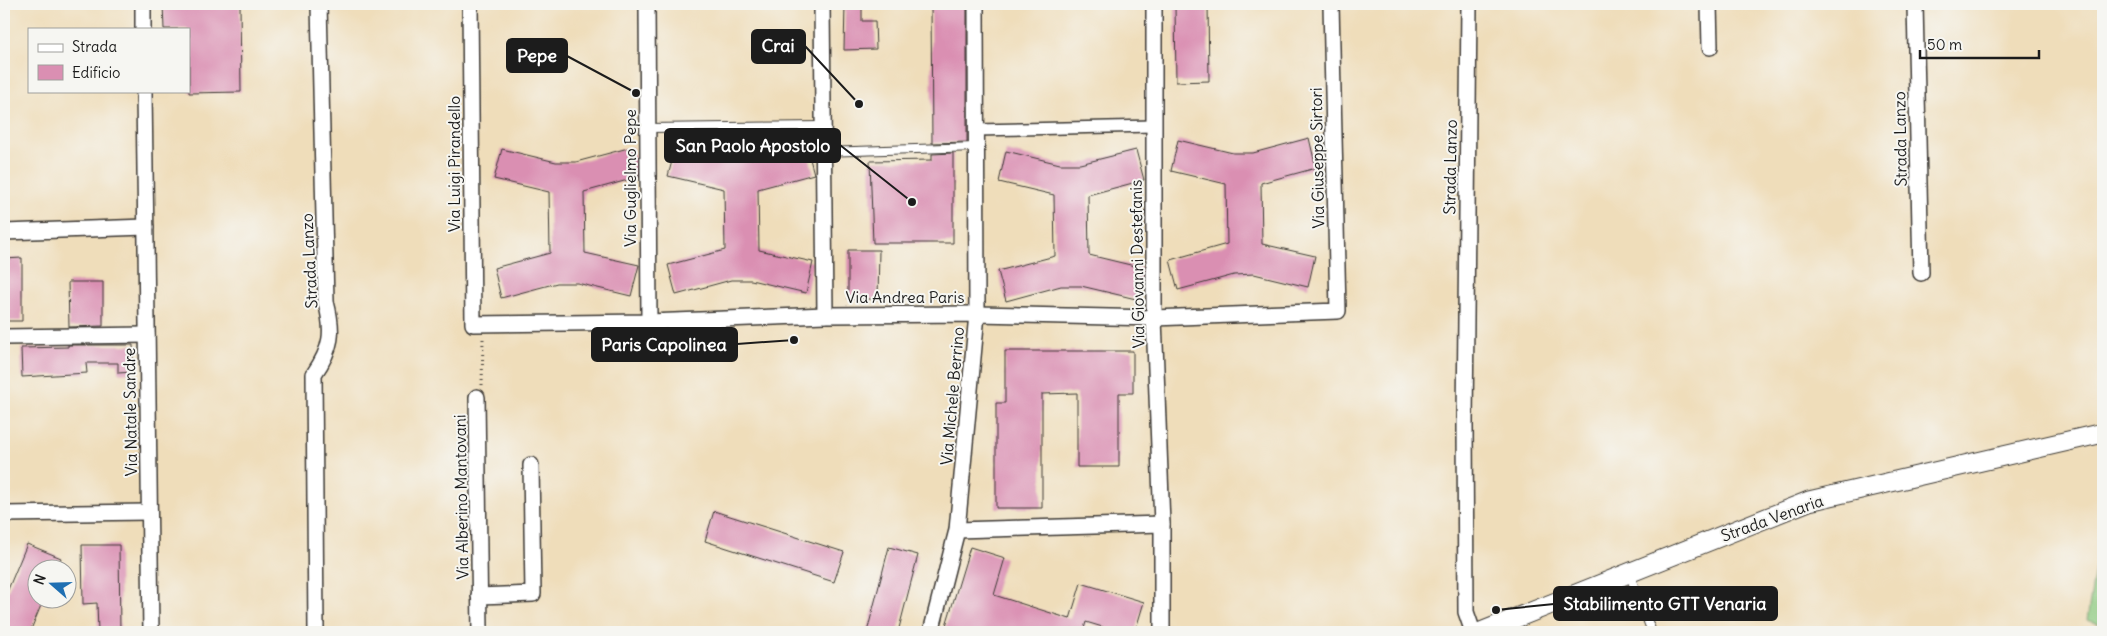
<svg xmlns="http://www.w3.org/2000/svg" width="2107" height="636" viewBox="0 0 2107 636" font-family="Delius,sans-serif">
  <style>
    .green { fill: #8cc97e; stroke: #54724d }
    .building { fill: #da8fb2 }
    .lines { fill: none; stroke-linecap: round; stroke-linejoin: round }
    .service-casing { stroke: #3c3934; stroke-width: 10 }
    .pedestrian-casing { stroke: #3c3934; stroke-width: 14 }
    .minor-casing { stroke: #3c3934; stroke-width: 18 }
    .tertiary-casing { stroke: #3c3934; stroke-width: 21 }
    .path { stroke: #3c3934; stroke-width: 3; stroke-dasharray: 1 4; stroke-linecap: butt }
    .service { stroke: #fff; stroke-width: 8 }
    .pedestrian { stroke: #fff; stroke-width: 11 }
    .minor { stroke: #fff; stroke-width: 15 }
    .tertiary { stroke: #fff; stroke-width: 19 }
    .labels { text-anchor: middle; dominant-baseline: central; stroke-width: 4; stroke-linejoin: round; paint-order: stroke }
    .street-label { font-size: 16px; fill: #1c1c1c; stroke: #f6f6f2 }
    .leader { fill: none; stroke: #1c1c1c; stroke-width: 2 }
    .callout-dot { fill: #1c1c1c; stroke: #f6f6f2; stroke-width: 2 }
    .callout { fill: #1c1c1c; stroke: #1c1c1c; stroke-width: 2 }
    .callout-label { font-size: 18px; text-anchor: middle; font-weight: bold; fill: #fff }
  </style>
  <rect width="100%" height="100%" fill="#f6f6f2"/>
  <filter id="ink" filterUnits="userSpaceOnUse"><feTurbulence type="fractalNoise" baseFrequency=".02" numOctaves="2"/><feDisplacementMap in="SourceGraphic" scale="10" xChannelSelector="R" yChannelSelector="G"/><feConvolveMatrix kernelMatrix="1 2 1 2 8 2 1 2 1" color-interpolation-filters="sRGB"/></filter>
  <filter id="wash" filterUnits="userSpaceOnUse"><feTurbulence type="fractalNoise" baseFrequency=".0096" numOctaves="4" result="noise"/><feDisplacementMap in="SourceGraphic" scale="20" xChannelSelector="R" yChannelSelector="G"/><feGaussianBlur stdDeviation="1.12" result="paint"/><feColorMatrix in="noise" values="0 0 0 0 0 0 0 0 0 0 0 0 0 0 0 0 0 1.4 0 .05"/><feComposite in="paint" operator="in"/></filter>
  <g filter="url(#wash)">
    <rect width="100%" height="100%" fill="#efddba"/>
    <path class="green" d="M2103,517v108l-16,-5z"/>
    <g id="blocks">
      <g class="building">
        <path d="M163,4h77l1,88 -52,1v-64h-25z"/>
        <path d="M845,4h17v17h13l1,28 -32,1z"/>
        <path d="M931,4h36v138l-35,1z"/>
        <path d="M1175,4h33l1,77 -33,1z"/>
        <path d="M1309,138l7,30 -55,15 1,61 53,12 -7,31 -54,-13 -20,1 -56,15 -8,-30 57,-16 -1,-60 -55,-13 7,-31 55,13h20z"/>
        <path d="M806,144l8,30 -56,15 1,61 54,12 -7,31 -55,-13h-20l-55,15 -8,-30 57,-15 -1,-61 -56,-13 8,-30 54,13h20z"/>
        <path d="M632,147l7,30 -55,15 1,61 54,12 -8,31 -54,-13h-20l-56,15 -7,-30 56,-15 -1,-61 -55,-13 8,-30 54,13h20z"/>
        <path d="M1136,150l8,30 -56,15 1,60 54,13 -7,31 -55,-13h-20l-55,15 -8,-30 57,-15 -1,-61 -55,-13 7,-31 54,13h20z"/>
        <path d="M953,153v90h-80l-3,-82 62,-1v-6z"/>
        <path d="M848,250h31l-1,49h-30z"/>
        <path d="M22,258v63h-18v-62z"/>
        <path d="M68,282h35v44l-34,1z"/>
        <path d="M68,345h65v27l-15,1v-10h-32l1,10 -65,4 -1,-29 47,-1z"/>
        <path d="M1005,351h128v42h-14v74h-42v-74l-35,1v114h-46v-105h9z"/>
        <path d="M714,511l130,41 -10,30 -129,-41z"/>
        <path d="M27,544l34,14 -4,10h-19v30h6l-14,34h-26v-33z"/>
        <path d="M82,545h37l1,87h-22l-1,-29 -14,1z"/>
        <path d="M889,547l29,8 -20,77h-31z"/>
        <path d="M970,547l35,11 -11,37 76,24 11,-36 63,19 -9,30h-16l-33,-10 -3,10h-139z"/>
      </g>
    </g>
  </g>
  <g filter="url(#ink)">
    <use href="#blocks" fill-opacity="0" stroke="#3c3934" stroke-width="1"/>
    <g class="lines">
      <g class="service-casing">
        <g id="service">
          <path d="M647,128l176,-2"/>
          <path d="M824,152l152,-5"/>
          <path d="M1629,573l23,59"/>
        </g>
      </g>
      <g class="pedestrian-casing">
        <path id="pedestrian" d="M976,130l177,-4"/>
      </g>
      <g class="minor-casing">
        <g id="minor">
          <path d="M143,4v25"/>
          <path d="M470,4l3,320 176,-2 176,-7 152,-1 177,4 184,-7 -7,-307"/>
          <path d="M647,4l2,318"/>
          <path d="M822,4l3,311"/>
          <path d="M1154,4v314l8,206v108"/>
          <path d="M1469,4l-4,418 1,190 7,20"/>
          <path d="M1709,4l1,43"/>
          <path d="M1915,4l6,269"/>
          <path d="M144,91l7,541"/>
          <path d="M4,232l142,-5"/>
          <path d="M4,337l143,-2"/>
          <path d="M477,397l3,235"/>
          <path d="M4,514l145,-2"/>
          <path d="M957,530l205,-6"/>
          <path d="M479,596l54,-2 -2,-129"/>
          <path d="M316,632l-2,-258c18,-26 20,-42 12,-72l-7,-298"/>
          <path d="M931,632l26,-102 20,-216 -1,-310"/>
        </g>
      </g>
      <g class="tertiary-casing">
        <path id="tertiary" d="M1481,632l328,-131 294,-68"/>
      </g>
      <path class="path" d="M482,385l1,-46"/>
      <use href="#service" class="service"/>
      <use href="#pedestrian" class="pedestrian"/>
      <use href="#minor" class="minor"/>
      <use href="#tertiary" class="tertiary"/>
    </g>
  </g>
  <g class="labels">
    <g class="street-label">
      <text transform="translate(1900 139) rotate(-91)">Strada Lanzo</text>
      <text transform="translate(1317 158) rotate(-91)">Via Giuseppe Sirtori</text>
      <text transform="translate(454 164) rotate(-90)">Via Luigi Pirandello</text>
      <text transform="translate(1450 167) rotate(-89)">Strada Lanzo</text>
      <text transform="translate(630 178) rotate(-90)">Via Guglielmo Pepe</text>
      <text transform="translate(309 261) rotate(-93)">Strada Lanzo</text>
      <text transform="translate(1137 264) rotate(-91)">Via Giovanni Destefanis</text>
      <text x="905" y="297">Via Andrea Paris</text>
      <text transform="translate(952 396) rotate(-85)">Via Michele Berrino</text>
      <text transform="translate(130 412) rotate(-91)">Via Natale Sandre</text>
      <text transform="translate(461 497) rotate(-91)">Via Alberino Mantovani</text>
      <text transform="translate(1772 518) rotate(-20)">Strada Venaria</text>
    </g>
  </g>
  <path class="leader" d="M859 104L805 46M636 93L567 56M912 202L840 145M794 340L737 344M1496 610L1554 604"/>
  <g class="callout-dot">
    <circle cx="859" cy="104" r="5"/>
    <circle cx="636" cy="93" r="5"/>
    <circle cx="912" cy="202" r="5"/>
    <circle cx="794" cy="340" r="5"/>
    <circle cx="1496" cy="610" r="5"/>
  </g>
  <g class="callout">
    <rect x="752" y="30" width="53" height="33" rx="5"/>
    <rect x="507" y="39" width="60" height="33" rx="5"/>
    <rect x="665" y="129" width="175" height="33" rx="5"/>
    <rect x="592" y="328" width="145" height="33" rx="5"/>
    <rect x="1554" y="587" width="223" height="33" rx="5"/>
  </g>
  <g class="callout-label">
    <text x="778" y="52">Crai</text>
    <text x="537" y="62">Pepe</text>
    <text x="753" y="152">San Paolo Apostolo</text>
    <text x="664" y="351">Paris Capolinea</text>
    <text x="1665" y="610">Stabilimento GTT Venaria</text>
  </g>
  <rect width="2107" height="636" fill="none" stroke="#f6f6f2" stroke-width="20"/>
  <rect x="28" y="28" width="162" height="65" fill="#f6f6f2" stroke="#9f9f9c"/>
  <rect x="38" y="44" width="25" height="8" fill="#ffffff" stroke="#9f9f9c"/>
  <text x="72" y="52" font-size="15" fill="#1c1c1c">Strada</text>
  <rect x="38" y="65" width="25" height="15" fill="#da8fb2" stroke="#9f9f9c"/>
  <text x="72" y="78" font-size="15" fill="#1c1c1c">Edificio</text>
  <g transform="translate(52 584) rotate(290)"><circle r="24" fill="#f6f6f2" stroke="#9f9f9c"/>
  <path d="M0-4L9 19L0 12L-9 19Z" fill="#1f6fb2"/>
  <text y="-8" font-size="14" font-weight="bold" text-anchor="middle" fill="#1c1c1c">N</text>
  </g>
  <path d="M1920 50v8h119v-8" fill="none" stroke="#1c1c1c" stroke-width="2.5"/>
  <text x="1927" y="50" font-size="15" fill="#1c1c1c" stroke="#f6f6f2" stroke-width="4" paint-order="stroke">50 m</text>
</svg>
